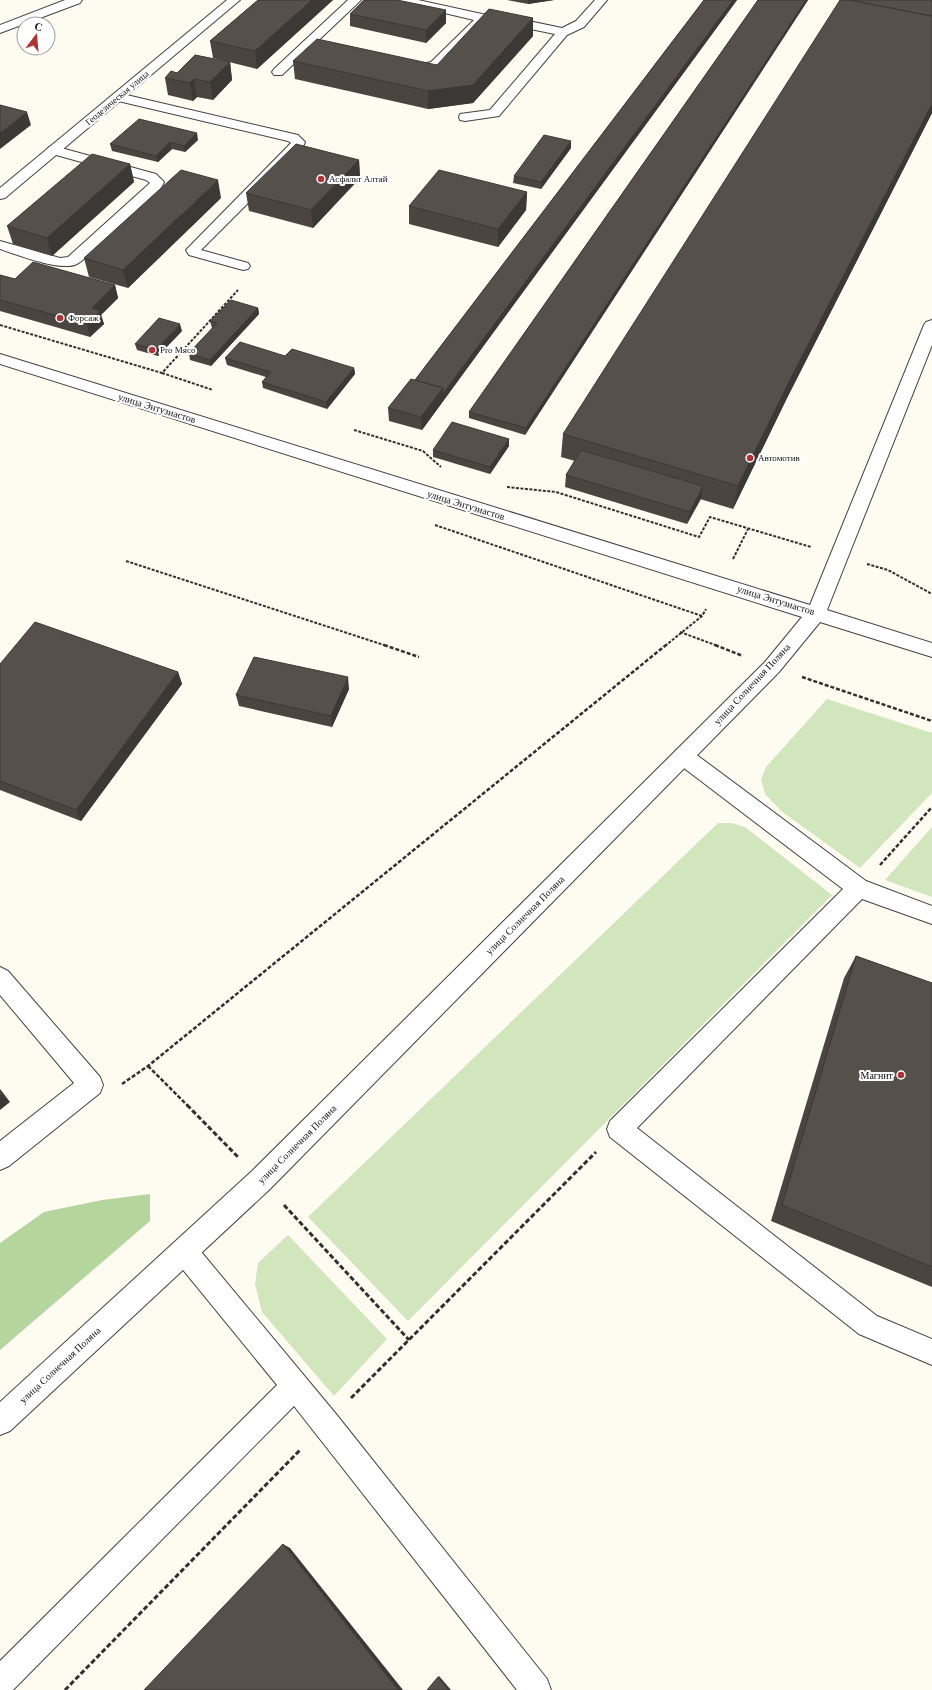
<svg xmlns="http://www.w3.org/2000/svg" width="932" height="1690" viewBox="0 0 932 1690" font-family="'Times New Roman',serif">
  <style>
    .green { fill: #d1e6bd }
    .forest { fill: #b5d59e }
    .lines { fill: none; stroke-linecap: round; stroke-linejoin: round }
    .service-casing { stroke: #424242; stroke-width: 2 }
    .minor-casing { stroke: #424242; stroke-width: 2 }
    .tertiary-casing { stroke: #424242; stroke-width: 2 }
    .path-far2 { stroke: #313131; stroke-width: 2; stroke-dasharray: 3 1.5; stroke-linecap: butt }
    .path-far1 { stroke: #313131; stroke-width: 2.5; stroke-dasharray: 4 2; stroke-linecap: butt }
    .path { stroke: #313131; stroke-width: 3; stroke-dasharray: 5 2.5; stroke-linecap: butt }
    .service { fill: #fff; fill-rule: evenodd }
    .minor { fill: #fff; fill-rule: evenodd }
    .tertiary { fill: #fff; fill-rule: evenodd }
    .wall { fill: #4a4541 }
    .shaded-wall { fill: #3c3835 }
    .building { fill: #56504c; stroke: #3c3835 }
    .poi-dot { fill: #b33235; stroke: #fff; stroke-width: 1.5 }
    .labels { text-anchor: middle; dominant-baseline: central; stroke-width: 4; stroke-linejoin: round; paint-order: stroke }
    .far-street-label { font-size: 9px; fill: #0f0f0f; stroke: #fff }
    .far-poi-label { font-size: 9px; fill: #0f0f0f; stroke: #fff; text-anchor: start }
    .street-label { font-size: 10px; fill: #0f0f0f; stroke: #fff }
    .poi-label { font-size: 10px; fill: #0f0f0f; stroke: #fff; text-anchor: end }
  </style>
  <rect width="100%" height="100%" fill="#fefcf1"/>
  <g class="green">
    <path d="M827,699l105,34v60l-72,75 -79,-57 -16,-17 -4,-15 5,-12z"/>
    <path d="M718,823h13l14,4 87,68 -424,426 -100,-104z"/>
    <path d="M932,827v70l-47,-17z"/>
    <path d="M288,1235l99,104 -53,57 -72,-84 -7,-28 3,-21z"/>
  </g>
  <path class="forest" d="M150,1194v27l-150,129v-107l44,-31 58,-12z"/>
  <g class="lines">
    <g class="service-casing">
      <g id="service">
        <path d="M348,0h13l-79,75h-8l-2,-3 2,-3z"/>
        <path d="M396,0h22l64,14 23,2 57,12 14,-7 19,-21h12l-23,27 -17,8 -68,81 -34,5 -5,-1 -1,-3 1,-3 30,-4 65,-76 -50,-10 -20,-2c-9,9 -38,42 -47,46 -12,5 -23,4 -34,1l-2,-3 2,-3c9,-2 17,3 27,-1l43,-42 -76,-18z"/>
        <path d="M118,93l180,42 7,7 -3,7 -101,101 47,13 2,3 -2,3 -5,1 -54,-15 -3,-5 105,-107 -3,-2 -174,-41 -2,-3 2,-3z"/>
        <path d="M54,146l102,28 8,8 -4,8 -75,68c-2,2 -5,4 -8,6 -16,8 -59,-9 -77,-15v-8l60,17 8,-1 82,-74 -4,-3 -97,-27 -2,-3 2,-3z"/>
        <path d="M683,748l7,2 176,131 66,25v18l-70,-25 -225,229 240,188 55,23v26l-73,-31 -249,-197 -3,-8 3,-8 233,-232 -167,-127 -3,-6 3,-6z"/>
        <path d="M184,1238l9,4 143,172 211,265 4,11h-34l-223,-284 -281,284h-13v-29l277,-276 -102,-125 -4,-9 4,-9z"/>
      </g>
    </g>
    <g class="minor-casing">
      <g id="minor">
        <path d="M65,0h17l-2,3 -80,30v-8z"/>
        <path d="M227,0h13l-235,198 -5,1v-11z"/>
        <path d="M0,967l8,4 92,106 3,8 -3,8 -91,73 -9,4v-29l74,-58 -74,-88z"/>
      </g>
    </g>
    <g class="tertiary-casing">
      <path id="tertiary" d="M932,320v25l-105,265 105,33v14l-112,-35 -41,50 -509,517 -260,242 -10,4v-33l252,-231 513,-509 37,-45 -802,-253v-10l810,251 114,-280 2,-3z"/>
    </g>
    <g class="path-far2">
      <path d="M0,325l162,48 76,-83"/>
      <path d="M162,373l51,17"/>
      <path d="M354,430l69,21 18,16"/>
      <path d="M507,487l49,5 143,45 11,-20 101,30"/>
      <path d="M435,525l267,91"/>
      <path d="M733,559l15,-30"/>
      <path d="M126,561l261,85"/>
      <path d="M867,564l21,6 44,24"/>
      <path d="M680,632l38,14"/>
      <path d="M665,646l37,-30 4,-7"/>
    </g>
    <g class="path-far1">
      <path d="M384,645l35,12"/>
      <path d="M715,645l28,11"/>
      <path d="M802,677l130,44"/>
      <path d="M880,865l52,-58"/>
      <path d="M148,1066l40,40"/>
      <path d="M122,1084l26,-18 518,-421"/>
    </g>
    <g class="path">
      <path d="M187,1105l51,52"/>
      <path d="M284,1205l125,135"/>
      <path d="M351,1398l245,-246"/>
      <path d="M65,1690l236,-241"/>
    </g>
    <use href="#service" class="service"/>
    <use href="#minor" class="minor"/>
    <use href="#tertiary" class="tertiary"/>
  </g>
  <g class="wall">
    <path d="M258,0h75l-76,69 -44,-11 -3,-17z"/>
    <path d="M507,0h47l-26,4z"/>
    <path d="M704,0h33l-315,430 -33,-9 -1,-13 27,-28z"/>
    <path d="M758,0h50l-283,435 -56,-17v-6z"/>
    <path d="M932,0v113l-145,285 -54,111 -33,-10 -13,25 -122,-37 1,-12 9,-14 -14,-4 2,-23z"/>
    <path d="M350,14l96,9 -20,20 -76,-17z"/>
    <path d="M533,18v18l-60,67 -45,6 -133,-30 -2,-18 144,4z"/>
    <path d="M230,62l2,18 -19,20 -16,-3 -4,4 -25,-6 -3,-17 12,-5z"/>
    <path d="M198,140l-13,12 -13,-3 -14,13 -46,-11 -2,-7z"/>
    <path d="M571,141v7l-30,41 -28,-6 1,-7z"/>
    <path d="M359,160l1,18 -47,50 -64,-17 -3,-18z"/>
    <path d="M130,164l4,18 -82,74 -39,-12 -6,-18z"/>
    <path d="M527,192l-1,18 -28,37 -89,-23v-18z"/>
    <path d="M221,198l-93,90 -39,-11 -5,-19z"/>
    <path d="M0,275l15,4 100,6 3,13 -17,17 3,9 -14,13 -90,-26z"/>
    <path d="M258,308l1,6 -48,52 -21,-6 -1,-7 24,-25h-1l-2,-7z"/>
    <path d="M182,331l-24,25 -21,-6 -2,-6z"/>
    <path d="M285,356l69,12 1,6 -28,35 -64,-21 -1,-6 4,-5 -39,-12 -2,-7z"/>
    <path d="M509,439v7l-19,28 -57,-17v-7z"/>
    <path d="M0,664l178,8 4,12 -101,137 -81,-31z"/>
    <path d="M349,689l-17,38 -93,-21 -3,-11z"/>
    <path d="M856,956l76,27v304l-161,-66 73,-243z"/>
  </g>
  <g class="shaded-wall">
    <path d="M312,0h21l-76,69 -2,-18z"/>
    <path d="M528,0h26l-26,4z"/>
    <path d="M733,0h4l-315,430 -1,-13z"/>
    <path d="M806,0h2l-283,435 1,-7z"/>
    <path d="M446,10v13l-20,20v-13z"/>
    <path d="M533,18v18l-60,67 -45,6v-18z"/>
    <path d="M230,62l2,18 -19,20 -3,-18z"/>
    <path d="M194,79l3,18 -4,4 -3,-18z"/>
    <path d="M932,104v9l-145,285 -54,111 5,-23 54,-110z"/>
    <path d="M27,112l4,13 -31,24v-16z"/>
    <path d="M197,133l1,7 -13,12 -1,-6z"/>
    <path d="M571,141v7l-30,41v-7z"/>
    <path d="M170,142l2,7 -14,13 -2,-6z"/>
    <path d="M359,160l1,18 -47,50 -2,-18z"/>
    <path d="M130,164l4,18 -82,74 -5,-18z"/>
    <path d="M218,180l3,18 -93,90 -5,-18z"/>
    <path d="M527,192l-1,18 -28,37v-18z"/>
    <path d="M115,285l3,13 -17,17 3,9 -14,13 -3,-13 5,-16z"/>
    <path d="M258,308l1,6 -48,52 -1,-6z"/>
    <path d="M180,324l2,7 -24,25 -2,-6z"/>
    <path d="M354,368l1,6 -28,35 -1,-7z"/>
    <path d="M509,439v7l-19,28v-7z"/>
    <path d="M703,486l-2,13 -14,25 3,-12z"/>
    <path d="M178,672l4,12 -101,137 -5,-11z"/>
    <path d="M348,677l1,12 -17,38 -1,-11z"/>
    <path d="M0,1089l10,13 -10,8z"/>
    <path d="M283,1544l7,4 113,142h-5z"/>
    <path d="M439,1676l12,14h-3l-10,-13z"/>
  </g>
  <g class="building">
    <path d="M258,0h54l-57,51 -45,-10z"/>
    <path d="M364,0h33l49,10 -20,20 -76,-16z"/>
    <path d="M704,0h29l-290,394v-6l-28,-8z"/>
    <path d="M758,0h48l-280,428 -57,-16z"/>
    <path d="M840,0h10l82,16v88l-140,272 -54,110 -175,-52z"/>
    <path d="M850,0h82v16z"/>
    <path d="M489,9l44,9 -60,67 -45,6 -135,-30 24,-22 120,26z"/>
    <path d="M195,55l35,7 -20,20 -16,-3 -4,4 -25,-5 6,-7 6,2z"/>
    <path d="M0,105l27,7 -27,21z"/>
    <path d="M139,119l58,14 -13,13 -14,-4 -14,14 -46,-12z"/>
    <path d="M544,135l27,6 -30,41 -27,-6z"/>
    <path d="M296,144l63,16 -48,50 -65,-17z"/>
    <path d="M92,154l38,10 -83,74 -40,-12z"/>
    <path d="M181,170l37,10 -95,90 -39,-12z"/>
    <path d="M439,170l88,22 -29,37 -89,-23z"/>
    <path d="M33,262l82,23 -23,23 8,3 -13,13 -87,-24v-25l15,4z"/>
    <path d="M231,300l27,8 -48,52 -21,-7 28,-30 -7,-2z"/>
    <path d="M159,318l21,6 -24,26 -21,-6z"/>
    <path d="M240,342l45,14 7,-7 62,19 -28,34 -64,-20 9,-10 -46,-14z"/>
    <path d="M411,379l32,9 -22,29 -33,-9z"/>
    <path d="M452,422l57,17 -19,28 -57,-17z"/>
    <path d="M581,450l122,36 -13,26 -124,-37z"/>
    <path d="M35,622l143,50 -102,138 -76,-29v-117z"/>
    <path d="M254,657l94,20 -17,39 -95,-21z"/>
    <path d="M856,956l76,27v284l-150,-62z"/>
    <path d="M0,1090l3,4 -3,2z"/>
    <path d="M283,1544l115,146h-254z"/>
    <path d="M438,1677l10,13h-21z"/>
  </g>
  <g class="poi-dot">
    <circle cx="321" cy="179" r="4"/>
    <circle cx="60" cy="318" r="4"/>
    <circle cx="152" cy="350" r="4"/>
    <circle cx="750" cy="458" r="4"/>
    <circle cx="901" cy="1075" r="4"/>
  </g>
  <g class="labels">
    <g class="far-street-label">
      <text transform="translate(117 98) rotate(-40)">Геодезическая улица</text>
    </g>
    <g class="far-poi-label">
      <text x="329" y="179">Асфальт Алтай</text>
      <text x="68" y="318">Форсаж</text>
      <text x="160" y="350">Pro Мясо</text>
      <text x="758" y="458">Автомотив</text>
    </g>
    <g class="street-label">
      <text transform="translate(157 408) rotate(17)">улица Энтузиастов</text>
      <text transform="translate(466 505) rotate(17)">улица Энтузиастов</text>
      <text transform="translate(776 600) rotate(17)">улица Энтузиастов</text>
      <text transform="translate(752 684) rotate(-47)">улица Солнечная Поляна</text>
      <text transform="translate(525 915) rotate(-45)">улица Солнечная Поляна</text>
      <text transform="translate(297 1144) rotate(-45)">улица Солнечная Поляна</text>
      <text transform="translate(60 1365) rotate(-43)">улица Солнечная Поляна</text>
    </g>
    <g class="poi-label">
      <text x="893" y="1075">Магнит</text>
    </g>
  </g>
  <g transform="translate(36 36) rotate(16)"><circle r="19" fill="#ffffff" stroke="#9f9f9f"/>
  <path d="M0-3L7 15L0 10L-7 15Z" fill="#b33235"/>
  <text y="-6" font-size="11" font-weight="bold" text-anchor="middle" fill="#0f0f0f">С</text>
  </g>
</svg>
